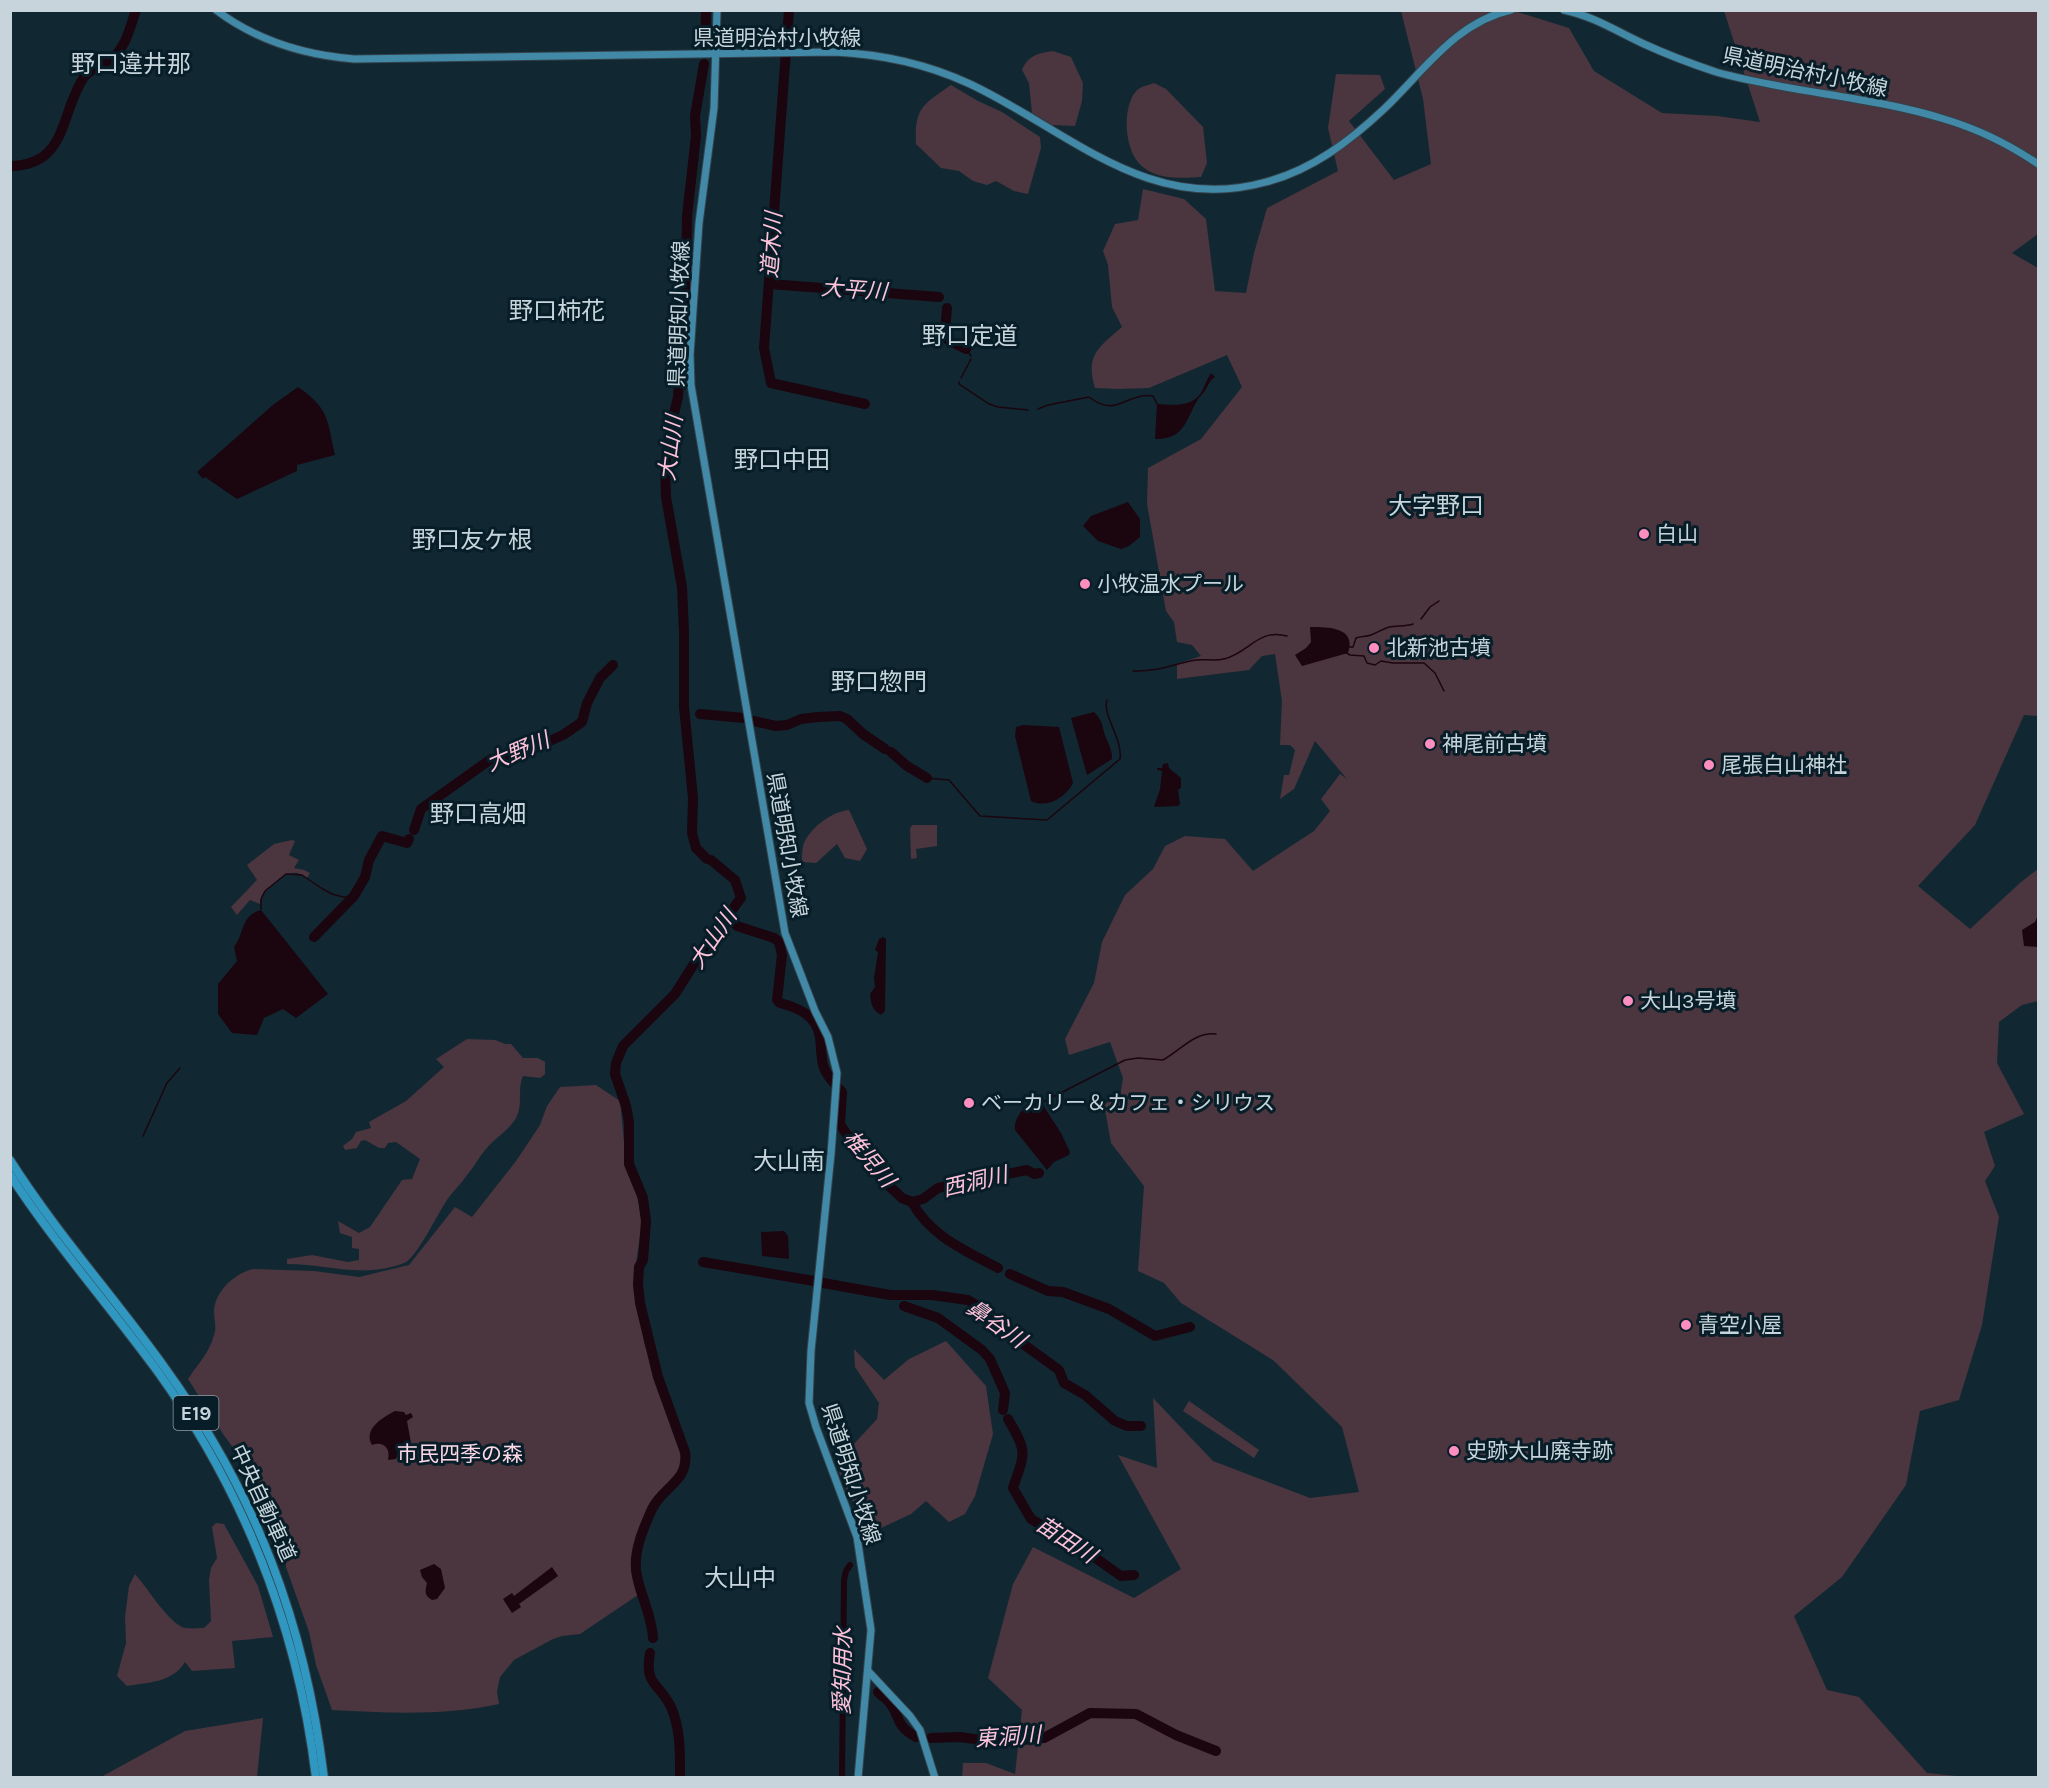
<svg xmlns="http://www.w3.org/2000/svg" width="2049" height="1788" viewBox="0 0 2049 1788" font-family="Karla,'Noto Sans JP',sans-serif">
  <style>
    .green { fill: #4b353e }
    .water { fill: #1b050f }
    .lines { fill: none; stroke-linecap: round; stroke-linejoin: round }
    .stream { stroke: #1b050f; stroke-width: 1.5 }
    .canal { stroke: #1b050f; stroke-width: 6 }
    .river { stroke: #1b050f; stroke-width: 10 }
    .major-casing { stroke: #34434c; stroke-width: 9 }
    .highway-casing { stroke: #34434c; stroke-width: 10 }
    .major { stroke: #4189a7; stroke-width: 7 }
    .highway { stroke: #3097c1; stroke-width: 8 }
    .poi-dot { fill: #fd8ebf; stroke: #071e28; stroke-width: 2 }
    .labels { text-anchor: middle; dominant-baseline: central; stroke-width: 6; stroke-linejoin: round; paint-order: stroke }
    .shield { fill: #071e28; stroke: #8d9da5; stroke-width: 1.5 }
    .shield-label { font-size: 20px; font-weight: bold; fill: #c7d4db }
    .street-label { font-size: 21px; fill: #c7d4db; stroke: #071e28 }
    .poi-label { font-size: 21px; fill: #c7d4db; stroke: #071e28; text-anchor: start }
    .park-label { font-size: 21px; fill: #fdd8e6; stroke: #071e28 }
    .water-label { font-size: 22px; font-style: italic; fill: #fec2da; stroke: #071e28 }
    .quarter-label { font-size: 24px; fill: #c7d4db; stroke: #071e28 }
  </style>
  <rect width="100%" height="100%" fill="#112832"/>
  <g class="green">
    <path d="M1401,11h113l55,17 25,43 68,42 55,3 43,6 -36,-111h314v223l-26,19 26,15v448l-14,-1 -49,110 -57,61 52,43 51,-47 17,-13v132l-16,4 -23,17 -2,41 27,51 -40,18 11,34 -10,15 14,36 -17,108 -23,75 -39,11 -14,74 -64,92 -48,39 33,74 32,7 68,76 39,4 -1004,1 1,-15h23l29,11 7,-64 -34,-32 25,-94 20,-37 101,51 47,-29 -63,-114 39,13 -4,-70 60,63 97,37 49,-6 -17,-65 -69,-67 -92,-57 -17,-20 -26,-12 6,-85 -33,-43 -7,-39 16,-7 3,-19 -13,-36 -41,13 -4,-16 29,-56 8,-41 23,-47 28,-26 12,-23 20,-10 40,3 28,32 61,-40 16,-20 -9,-12 19,-25 7,5 -32,-38 -21,48 -14,10 4,-24h5l6,-25 -5,-5h-10l2,-44 -7,-47 -13,2 -13,14 -72,9v-15l24,-8 -9,-11 -15,-3 -3,-20 -8,-11 -19,-107 1,-36 53,-29 41,-52 -15,-32 -78,33 -32,1 -22,-1c-10,-33 4,-41 27,-61l-10,-20 -4,-42 -5,-14 12,-27 23,-4 5,-31 41,10 22,20 9,72 31,2 8,-40 13,-45 71,-37 -10,-43 8,-54 44,1 5,14 -36,32 45,59 37,-16 -8,-65z"/>
    <path d="M1053,51l18,6 12,26 -1,18 -7,25 -23,-1 -20,-12 -3,-30 -7,-13c6,-15 17,-17 31,-19z"/>
    <path d="M1154,83l12,6 37,38 4,36 -6,14c-18,1 -43,3 -58,-10 -19,-14 -22,-60 -6,-77 5,-4 12,-5 17,-7z"/>
    <path d="M951,85l27,16 24,11 38,25 1,11 -13,46 -14,-3 -18,-10 -9,4 -14,-4 -14,-10 -18,-3 -25,-24c-2,-37 8,-40 35,-59z"/>
    <path d="M849,810l18,39 -7,12 -15,-3 -8,-14 -21,19 -14,-1c0,-6 0,-14 2,-19 8,-17 28,-31 45,-33z"/>
    <path d="M912,825h25v21l-21,3 1,9 -6,1 -1,-30z"/>
    <path d="M292,840l3,1 -6,14 10,5 -5,8 10,2 6,3 -3,5c-13,-11 -23,-3 -34,6 -7,6 -12,10 -13,20l-10,-4 -13,15 -6,-8 26,-27 -10,-15 27,-21z"/>
    <path d="M467,1039l28,1 10,4h6l12,14h15l7,4v12l-5,4 -17,-2c-6,13 0,27 -6,40 -7,14 -21,21 -31,33 -7,8 -12,18 -19,26 -6,9 -14,16 -20,25 -9,13 -31,59 -43,63 -42,16 -75,1 -117,1v-5l25,-4 36,7 11,-2v-11l-7,-1v-11l-12,-4 -2,-12 21,12 11,-6 32,-47 10,-1 8,-20 -24,-17 -8,1 -3,5h-6l-14,-8 -4,1 -4,7 -12,2 -2,-4 9,-7 4,-7 15,-4 -2,-6 37,-21 38,-34 -8,-8z"/>
    <path d="M596,1085l24,16 6,62 8,16 8,44 -8,53 3,26 7,40 7,23 17,52 14,31 2,15 -3,5 -29,34 -13,27 -8,40 7,26 -58,39 -18,2 -9,3 -39,21 -14,17 -3,15 2,12c-56,12 -110,9 -167,6l-16,-45 -7,-33 -23,-65 -7,-41 -11,-30 -45,-62 -35,-55c9,-14 22,-27 26,-44 3,-8 0,-15 0,-23 0,-20 21,-39 39,-43l61,2 45,6 50,-12 46,-58 17,10 44,-56 24,-36 7,-19 13,-19z"/>
    <path d="M946,1341l40,45 7,48 -18,62 -10,18 -16,8 -23,-21 -15,13 -32,15 -16,-11 -13,-21 -13,-30 3,-8 37,-40 2,-16 -24,-36 -1,-18 30,31 25,-21z"/>
    <path d="M1189,1401l70,49 -5,8 -71,-47z"/>
    <path d="M216,1523l8,1 34,62 15,51 -41,4 3,27 -43,3 -7,-9c-13,21 -36,20 -58,24l-10,-10 9,-33 -1,-26 4,-31 6,-12c12,13 34,50 50,54 6,1 13,0 19,0l7,-7 -2,-41 2,-12 6,-10 -5,-31z"/>
    <path d="M263,1718l-6,59h-156l84,-46z"/>
  </g>
  <g class="water">
    <path d="M1211,373l4,4c-6,4 -7,9 -11,15 -2,3 -5,5 -6,7 -12,20 -13,41 -43,40l2,-35c15,1 36,4 45,-13 3,-6 5,-12 9,-18z"/>
    <path d="M298,387c32,22 29,33 37,68l-38,10v6l-60,28 -32,-22 -2,2 -6,-7 77,-68z"/>
    <path d="M1128,502l12,17v18l-11,9 -8,3 -23,-8 -15,-15 8,-10z"/>
    <path d="M1310,627c18,0 47,0 38,26l-46,13 -7,-11 11,-7 5,-6z"/>
    <path d="M1094,712c11,11 7,15 13,28 3,8 5,10 5,19l-25,16 -16,-57z"/>
    <path d="M1023,725l36,2 14,56c-7,14 -26,26 -42,18l-16,-65 1,-9z"/>
    <path d="M1168,763l1,5 12,10v10l-3,2 2,14 -2,2 -24,1 6,-18 2,-18 -5,-1v-2h5l1,-4z"/>
    <path d="M261,910l67,84 -32,24 -13,-9 -19,9 -7,17 -25,-2 -14,-19v-30l19,-23 -3,-14c11,-14 6,-31 27,-37z"/>
    <path d="M2038,915v32l-14,-1 -2,-16 13,-8z"/>
    <path d="M883,937l3,2 -1,72 -4,4c-9,-5 -10,-11 -11,-21l5,-7 -1,-9 4,-26 -3,-2 4,-11z"/>
    <path d="M1034,1097l5,2 22,34 9,19 -1,3 -15,7 -7,8 -32,-40c-2,-13 11,-23 19,-33z"/>
    <path d="M784,1231l4,5 1,23 -27,-3 -1,-24z"/>
    <path d="M395,1411l9,1 2,3 5,-2 2,4 -6,4 4,22 -8,6 1,3 -6,2 -2,5 -8,1c3,-12 -5,-19 -16,-15 -9,-16 10,-27 23,-34z"/>
    <path d="M434,1564l7,5 4,19 -8,11 -5,1c-8,-5 -7,-8 -5,-17l-5,-6 -2,-7z"/>
    <path d="M552,1567l6,9 -39,28 2,3 -9,6 -9,-14 9,-6 2,3z"/>
  </g>
  <g class="lines">
    <g class="stream">
      <path d="M966,349l5,7"/>
      <path d="M961,378l10,-19"/>
      <path d="M959,382v2l30,20 9,3 30,3"/>
      <path d="M1038,409l10,-4 41,-8c28,22 37,-5 64,-1l4,8"/>
      <path d="M1421,619l9,-12 9,-6"/>
      <path d="M1349,647h4l3,-9c5,-2 10,-1 15,-3 6,-2 11,-6 18,-8 8,-2 16,0 24,-3"/>
      <path d="M1345,652l5,3 14,1 3,7 8,2 6,-4 12,2h31l11,10 9,18"/>
      <path d="M1133,671c26,1 39,-7 63,-11 10,-1 19,1 28,-1 25,-6 34,-31 63,-23"/>
      <path d="M927,778l22,2 31,36 67,4 73,-61c3,-20 -18,-44 -13,-59"/>
      <path d="M261,909v-10l4,-8 21,-17 16,1 19,13 11,6 11,3 11,-1"/>
      <path d="M1041,1103l84,-43 13,-2 25,2c18,-10 31,-28 53,-26"/>
      <path d="M143,1136l24,-53 13,-15"/>
    </g>
    <path class="canal" d="M842,1778l2,-198 2,-9 4,-6"/>
    <g class="river">
      <path d="M789,10l-25,338 7,35 94,21"/>
      <path d="M705,44l1,-34"/>
      <path d="M10,166c58,0 50,-54 74,-89 7,-9 18,-11 27,-18 15,-11 19,-32 25,-49"/>
      <path d="M770,284l169,13"/>
      <path d="M947,308l-2,24 3,8 18,9"/>
      <path d="M700,714l44,4"/>
      <path d="M754,721l22,5 11,-1 14,-6 17,-2 22,-1 7,3 16,15 22,15"/>
      <path d="M891,752l16,14 20,12"/>
      <path d="M414,830l7,-21 70,-50 43,-11 29,-13 19,-13 5,-19 13,-25 13,-13"/>
      <path d="M727,915l10,11 37,12 5,4 3,13 -5,45 3,3c19,5 36,12 40,34 1,9 1,19 3,28 3,11 12,19 19,27l-2,32 9,14 26,28 11,17 16,15 10,4c18,34 54,49 86,66"/>
      <path d="M314,937l40,-41 11,-19 4,-17 13,-24 25,7 2,-4"/>
      <path d="M912,1202l11,-3 15,-11 89,-18 7,4 5,-1"/>
      <path d="M703,1262l111,19"/>
      <path d="M1010,1274l38,17 15,1 46,17 46,27 35,-9"/>
      <path d="M823,1283l67,12h42l36,5 17,10 20,21 54,39 5,13 21,12 30,26 12,5h14"/>
      <path d="M904,1306l34,12 44,32 8,9 15,34 -2,17"/>
      <path d="M1008,1419c20,34 17,33 5,69l18,31 49,28 41,29 13,-1"/>
      <path d="M653,1638c-1,-22 -12,-41 -16,-62 -5,-22 6,-47 15,-67 11,-23 37,-27 33,-57l-27,-75 -18,-74 -2,-18 1,-18 4,-7 3,-39 -3,-23 -14,-34v-42l-3,-16 -11,-32 1,-11 7,-17 52,-52 34,-54 32,-42 -6,-18 -24,-20 -4,-1 -11,-11 -4,-15 1,-35 -9,-91v-75l-2,-45 -16,-90 -1,-30 6,-41 7,-29 8,-124 1,-57 9,-80 -1,-20 9,-52"/>
      <path d="M650,1653c-6,33 9,29 21,54 10,23 9,47 9,71"/>
      <path d="M878,1692c3,3 8,6 11,10 12,14 5,23 27,35"/>
      <path d="M931,1738l28,-1 40,5 45,-4 46,-25 46,1 40,21 40,16"/>
    </g>
    <g class="major-casing">
      <g id="major">
        <path d="M216,10c41,31 88,45 138,49l480,-7c47,2 93,12 136,32 98,46 178,131 296,98 46,-12 84,-41 118,-73 39,-37 72,-87 127,-99"/>
        <path d="M717,10l-3,98 -15,115 -9,132 1,30 94,548 30,78 13,26 9,36 -6,81 -20,197 -2,52 7,24 41,110 14,93 -13,148"/>
        <path d="M1564,10c29,6 54,22 80,34 24,11 48,20 72,28 75,21 154,24 228,47 34,10 66,26 94,45"/>
        <path d="M868,1671l42,45 10,14 15,48"/>
      </g>
    </g>
    <g class="highway-casing">
      <g id="highway">
        <path d="M10,1160c47,74 105,138 155,208 91,126 140,255 159,410"/>
        <path d="M10,1175c45,69 99,130 148,197 87,121 140,257 158,406"/>
      </g>
    </g>
    <use href="#major" class="major"/>
    <use href="#highway" class="highway"/>
  </g>
  <g class="poi-dot">
    <circle cx="1644" cy="534" r="6"/>
    <circle cx="1085" cy="584" r="6"/>
    <circle cx="1374" cy="648" r="6"/>
    <circle cx="1430" cy="744" r="6"/>
    <circle cx="1709" cy="765" r="6"/>
    <circle cx="1628" cy="1001" r="6"/>
    <circle cx="969" cy="1103" r="6"/>
    <circle cx="1686" cy="1325" r="6"/>
    <circle cx="1454" cy="1451" r="6"/>
  </g>
  <g class="labels">
    <rect class="shield" x="173.5" y="1396" width="45" height="34" rx="4.5"/>
    <g class="shield-label">
      <text x="196" y="1413">E19</text>
    </g>
    <g class="street-label">
      <text x="777" y="38">県道明治村小牧線</text>
      <text transform="translate(1805 72) rotate(12)">県道明治村小牧線</text>
      <text transform="translate(679 314) rotate(-88)">県道明知小牧線</text>
      <text transform="translate(787 845) rotate(80)">県道明知小牧線</text>
      <text transform="translate(851 1474) rotate(72)">県道明知小牧線</text>
      <text transform="translate(263 1503) rotate(65)">中央自動車道</text>
    </g>
    <g class="poi-label">
      <text x="1656" y="534">白山</text>
      <text x="1097" y="584">小牧温水プール</text>
      <text x="1386" y="648">北新池古墳</text>
      <text x="1442" y="744">神尾前古墳</text>
      <text x="1721" y="765">尾張白山神社</text>
      <text x="1640" y="1001">大山3号墳</text>
      <text x="981" y="1103">ベーカリー＆カフェ・シリウス</text>
      <text x="1698" y="1325">青空小屋</text>
      <text x="1466" y="1451">史跡大山廃寺跡</text>
    </g>
    <g class="park-label">
      <text x="460" y="1454">市民四季の森</text>
    </g>
    <g class="water-label">
      <text transform="translate(772 245) rotate(-86)">道木川</text>
      <text transform="translate(854 290) rotate(4)">大平川</text>
      <text transform="translate(671 448) rotate(-83)">大山川</text>
      <text transform="translate(518 752) rotate(-23)">大野川</text>
      <text transform="translate(713 939) rotate(-56)">大山川</text>
      <text transform="translate(869 1159) rotate(50)">椎児川</text>
      <text transform="translate(975 1182) rotate(-13)">西洞川</text>
      <text transform="translate(996 1324) rotate(35)">鼻谷川</text>
      <text transform="translate(1066 1540) rotate(33)">苗田川</text>
      <text transform="translate(843 1671) rotate(-89)">愛知用水</text>
      <text transform="translate(1008 1737) rotate(-4)">東洞川</text>
    </g>
    <g class="quarter-label">
      <text x="131" y="64">野口違井那</text>
      <text x="557" y="311">野口柿花</text>
      <text x="970" y="336">野口定道</text>
      <text x="782" y="460">野口中田</text>
      <text x="1436" y="506">大字野口</text>
      <text x="472" y="540">野口友ケ根</text>
      <text x="879" y="682">野口惣門</text>
      <text x="478" y="814">野口高畑</text>
      <text x="789" y="1161">大山南</text>
      <text x="740" y="1578">大山中</text>
    </g>
  </g>
  <rect width="2049" height="1788" fill="none" stroke="#c7d4db" stroke-width="24"/>
</svg>
